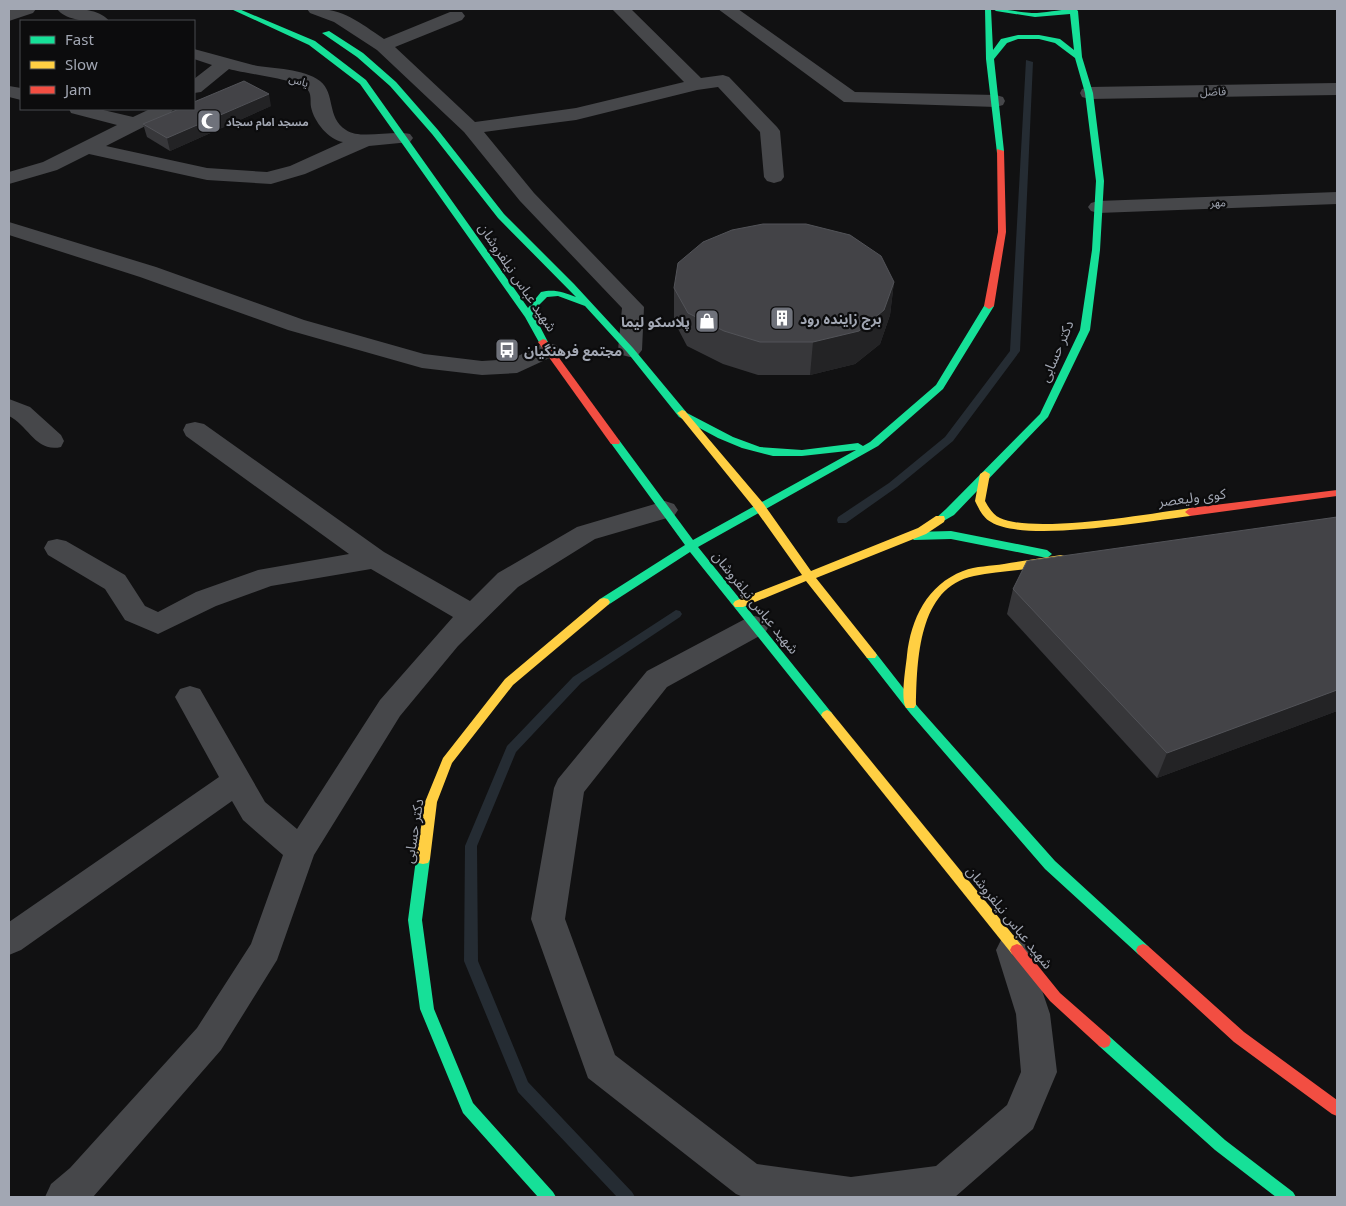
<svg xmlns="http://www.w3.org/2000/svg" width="1346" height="1206" viewBox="0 0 1346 1206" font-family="'Noto Sans','Noto Sans Arabic',sans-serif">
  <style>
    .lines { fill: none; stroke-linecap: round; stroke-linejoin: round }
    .stream { fill: #252c33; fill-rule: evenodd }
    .street { fill: #46474a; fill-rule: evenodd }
    .fast { fill: #16e098; fill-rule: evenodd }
    .slow { fill: #ffcf43; fill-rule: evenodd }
    .jam { fill: #f24e42; fill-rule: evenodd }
    .wall { fill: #37373a }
    .shaded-wall { fill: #232325 }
    .building { fill: #434347; stroke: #525358 }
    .labels { text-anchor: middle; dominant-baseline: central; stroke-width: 4.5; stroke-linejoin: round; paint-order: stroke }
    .far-street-label { font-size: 11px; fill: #a2a7b3; stroke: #0c0c0d }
    .far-poi-label { font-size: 11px; font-weight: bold; fill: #a2a7b3; stroke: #0c0c0d; text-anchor: start }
    .street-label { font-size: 14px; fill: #a2a7b3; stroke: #0c0c0d }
    .poi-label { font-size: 14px; font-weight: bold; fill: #a2a7b3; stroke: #0c0c0d; text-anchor: start }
  </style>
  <rect width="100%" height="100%" fill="#111112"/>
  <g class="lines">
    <g class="stream">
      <path d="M1026,60l7,2 -13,289 -67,90 -56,46 -51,36h-8l-1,-3 1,-3 51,-34 56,-46 65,-86z"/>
      <path d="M676,610l4,1 2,3 -2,3 -99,66 -65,69 -39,94 1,115 50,121 104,110 3,5h-18l-99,-105 -2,-5 -52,-126 1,-115 42,-100 66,-69z"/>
    </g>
    <g class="street">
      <path d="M12,9h24l-3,4 -24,8v-11z"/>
      <path d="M57,9c15,-1 42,-1 52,12 -15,1 -42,1 -52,-12z"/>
      <path d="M307,9c35,-2 50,12 77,30l66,-27h12l3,4 -3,4 -67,27 80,75 101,-14 108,-26 -72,-73h19l70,69 22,-3 6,2 48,50 3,4 4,46 -3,4 -7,2 -7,-2 -3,-4 -4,-45 -42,-45 -21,3 -121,30 -92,12 50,61 110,114 -2,43 -4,5 -8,2 -8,-2 -4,-5 4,-42 -102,-107 -56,-69 -87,-82 -43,-28 -24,-9z"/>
      <path d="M718,9h20l117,83 141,3 7,2 2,4 -2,4 -7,2 -152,-5z"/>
      <path d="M194,49c20,5 39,11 59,16 20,4 50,3 67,16 16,13 6,36 26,49 14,10 46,0 64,4l3,4 -3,4 -41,4 -64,28 -34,10 -64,-4 -118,-26 -32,16 -48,14v-12l34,-10 74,-37 -46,-12 -2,-4h30l34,8 17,-8h23l-2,4 -65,33 101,22 60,4 23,-6 53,-24c-14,-2 -29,-20 -32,-35 -1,-6 1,-13 -4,-18 -12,-10 -60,-15 -78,-20l-28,23 -7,1v-14l18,-14 -18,-6z"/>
      <path d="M1337,83v12l-248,4 -7,-2 -2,-4 2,-4 7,-2z"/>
      <path d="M9,86l12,2v12l-12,-3z"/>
      <path d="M1337,192v12l-239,9 -7,-2 -3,-4 3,-4 7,-2z"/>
      <path d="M9,222l147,45 148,53 120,34 58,7 30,-2 28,-14 8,-2 8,2 4,5 -4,5 -39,18 -35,2 -60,-7 -134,-38 -148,-53 -131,-42z"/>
      <path d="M9,399l21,8 31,28 3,6 -3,6c-25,6 -33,-22 -52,-31z"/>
      <path d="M195,422l9,2 180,128 86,49 28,-28 79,-46 88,-26 9,3 4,6 -4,6 -79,23 -77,48 -60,59 -58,70 -86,139 -37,105 -56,90 -128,147h-48l6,-13 19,-16 127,-140 54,-84 32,-89 -40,-35 -11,-19 -211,149 -12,5v-33l210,-145 -44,-80 5,-8 10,-3 10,3 65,113 32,27 83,-129 73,-83 -82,-48 -100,17 -55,20 -58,28 -33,-14 -20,-31 -57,-34 -4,-7 4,-7 9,-2 9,2 59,34 20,31 13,6 38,-20 62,-22 91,-16 -163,-118 -3,-6 3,-6z"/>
      <path d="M755,616l10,3 4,7 -4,7 -98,54 -83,105 -19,127 50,136 142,109 94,13 85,-11 71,-61 14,-33 -5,-58 -20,-64 5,-10 12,-5 12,5 25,74 7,58 -24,57 -78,68h-212l-7,-3 -148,-116 -57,-159 23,-131 4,-9 89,-108 98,-52z"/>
    </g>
    <g class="fast">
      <path d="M231,9h8l76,32 51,39 162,228 13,-16c13,-3 22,0 35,5l-78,-79 -66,-84 -42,-48 -33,-29 -35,-24 7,-2 34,22 33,29 42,48 66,84 70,70 59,64 54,65 46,24 27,10 42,3 56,-7 5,3 7,-4 66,-57 48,-79 2,-2h6l2,2 -51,83 -65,57 -180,101 133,165 2,3 -2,3h-8l-133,-166 -82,53h-8l-2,-3 2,-3 85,-54 -75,-103 1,-2h8l74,100 163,-90 -54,6h-29l-31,-8 -24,-10 -39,-21 -52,-65 -42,-46 -27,-10 -11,1 -10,10 -2,10 13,25 -2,2h-6l-15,-27 -165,-233 -51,-39z"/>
      <path d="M985,9h6l2,41 8,-11 17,-4h21l21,4 14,11 -4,-36 -35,3 -39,-6 -3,-2c14,0 29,4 44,4 13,-1 27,-4 39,-4l2,2 4,46 11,36 11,88 -4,69 -10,80 -42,87 -94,98 -14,8 -4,-1 -1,-3 11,-10 94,-95 40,-84 12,-80 4,-69 -11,-88 -10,-35 -20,-15 -16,-4h-21l-11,4 -13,16 10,92 -7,2 -11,-94z"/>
      <path d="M951,531l96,19 5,4 -5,4 -96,-19 -37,1 -5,-4 5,-4z"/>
      <path d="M871,651l4,1 43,55 137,154 93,85 2,4 -2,4 -5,2 -5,-2 -93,-85 -135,-156 -43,-55 -2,-3 2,-3z"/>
      <path d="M423,854l5,1 2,4 -8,61 12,89 39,94 80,89 3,5h-18l-75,-84 -43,-104 -12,-89 8,-61 2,-4z"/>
      <path d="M1104,1034l5,2 116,104 68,52 3,5h-20l-61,-47 -116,-104 -2,-5 2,-5z"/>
    </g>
    <g class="slow">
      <path d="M682,410l3,1 78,92 48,68 107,-43 18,-12h8l1,3 -1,3 -18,12 -110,44 59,74 2,3 -2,3h-8l-61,-77 -63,26h-8l-2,-3 2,-3 67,-26 -47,-66 -76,-94 -2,-2z"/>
      <path d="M985,471l5,3 -5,27c4,7 8,14 15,17 34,16 149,-4 190,-10l5,4 -5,4c-42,5 -165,27 -199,6 -8,-4 -12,-13 -16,-21l5,-27z"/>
      <path d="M1061,555l4,1 1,3 -1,3c-29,8 -61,8 -91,14 -56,11 -57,85 -58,129l-2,3h-8c-6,-10 0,-41 1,-53 4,-36 20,-70 56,-84 13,-5 28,-5 41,-7 19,-3 38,-6 57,-9z"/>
      <path d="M604,598l4,1 2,3 -2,3 -95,80 -61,78 -15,39 -7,57 -2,4 -5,1 -5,-1 -2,-4 9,-57 18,-44 62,-79 95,-80z"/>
      <path d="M827,710l4,2 191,234 2,4 -2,4 -5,2 -5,-2 -189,-236 -2,-3 2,-3z"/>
    </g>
    <g class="jam">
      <path d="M997,149l7,2 2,81 -12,74 -5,3 -5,-3 14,-74z"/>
      <path d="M543,339l3,1 73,100 1,2 -1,2h-8l-73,-102z"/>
      <path d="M1337,490v6l-147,20 -5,-4 5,-4z"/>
      <path d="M1017,944l5,2 38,47 49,43 2,5 -2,5 -5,2 -5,-2 -49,-45 -38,-47 -2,-4 2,-4z"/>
      <path d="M1143,944l5,2 96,86 93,68v16l-5,-2 -98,-72 -96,-88 -2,-4 2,-4z"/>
    </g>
  </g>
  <g class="wall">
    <path d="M271,106l-101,45 -23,-14 -4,-13z"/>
    <path d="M894,282l-4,33 -10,29 -25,20 -45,11h-52l-35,-11 -36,-18 -13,-25v-33z"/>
    <path d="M1337,517v194l-180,67 -150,-164 6,-25z"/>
  </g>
  <g class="shaded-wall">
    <path d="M269,94l2,12 -101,45 -3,-13z"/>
    <path d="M894,282l-4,33 -10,29 -25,20 -45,11 3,-33z"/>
    <path d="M1337,690v21l-180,67 10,-25z"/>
  </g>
  <g class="building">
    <path d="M244,81l25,13 -102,44 -24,-14 36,-15h15v-7z"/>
    <path d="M763,224h43l44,11 31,21 13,26 -10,28 -25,21 -46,11h-53l-36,-11 -36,-18 -14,-25 4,-25 25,-21 29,-12z"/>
    <path d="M1337,517v173l-170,63 -154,-164 14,-28z"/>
  </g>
  <defs>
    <g id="mosque-square" transform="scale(1.25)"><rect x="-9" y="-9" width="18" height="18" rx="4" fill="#6f727b" stroke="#0c0c0d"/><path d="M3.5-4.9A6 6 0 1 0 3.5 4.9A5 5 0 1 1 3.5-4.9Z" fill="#fff"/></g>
    <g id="building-square" transform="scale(1.25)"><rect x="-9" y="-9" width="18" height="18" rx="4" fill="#6f727b" stroke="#0c0c0d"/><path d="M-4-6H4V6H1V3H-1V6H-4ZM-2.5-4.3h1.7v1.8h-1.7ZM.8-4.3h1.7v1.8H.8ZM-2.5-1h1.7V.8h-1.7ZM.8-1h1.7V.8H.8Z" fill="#fff"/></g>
    <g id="shop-square" transform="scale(1.25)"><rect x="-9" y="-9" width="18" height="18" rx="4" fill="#6f727b" stroke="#0c0c0d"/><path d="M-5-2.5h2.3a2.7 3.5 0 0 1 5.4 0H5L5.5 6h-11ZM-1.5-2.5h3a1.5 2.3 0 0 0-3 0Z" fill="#fff"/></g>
    <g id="bus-square" transform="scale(1.25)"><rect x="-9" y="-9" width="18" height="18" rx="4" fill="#6f727b" stroke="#0c0c0d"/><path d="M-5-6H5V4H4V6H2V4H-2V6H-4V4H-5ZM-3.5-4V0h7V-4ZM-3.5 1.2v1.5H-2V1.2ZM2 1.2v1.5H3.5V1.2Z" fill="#fff"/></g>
  </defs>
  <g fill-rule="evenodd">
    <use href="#mosque-square" x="209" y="121"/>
    <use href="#building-square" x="782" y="318"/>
    <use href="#shop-square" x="707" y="321"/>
    <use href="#bus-square" x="507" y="350"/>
  </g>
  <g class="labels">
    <g class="far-street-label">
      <text transform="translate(299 80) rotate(17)">یاس</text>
      <text transform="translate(1213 91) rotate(-1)">فاضل</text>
      <text transform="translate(1218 202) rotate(-2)">مهر</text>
    </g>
    <g class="far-poi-label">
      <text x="226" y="121">مسجد امام سجاد</text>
    </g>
    <g class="street-label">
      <text transform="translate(518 277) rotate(56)">شهید عباس نیلفروشان</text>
      <text transform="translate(1056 351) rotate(-67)">دکتر حسابی</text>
      <text transform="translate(1192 497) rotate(-7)">کوی ولیعصر</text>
      <text transform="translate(756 602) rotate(51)">شهید عباس نیلفروشان</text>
      <text transform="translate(413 831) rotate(-81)">دکتر حسابی</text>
      <text transform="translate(1010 917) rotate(51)">شهید عباس نیلفروشان</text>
    </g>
    <g class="poi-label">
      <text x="800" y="318">برج زاینده رود</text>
      <text x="690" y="321" text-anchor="end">پلاسکو لیما</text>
      <text x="524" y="350">مجتمع فرهنگیان</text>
    </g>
  </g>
  <rect width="1346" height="1206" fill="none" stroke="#a2a7b3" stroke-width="20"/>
  <rect x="20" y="20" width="175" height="90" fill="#0c0c0d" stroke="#484a4f"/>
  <rect x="30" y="36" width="25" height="8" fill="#16e098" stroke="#484a4f"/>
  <text x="65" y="45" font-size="15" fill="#a2a7b3">Fast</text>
  <rect x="30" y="61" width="25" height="8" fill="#ffcf43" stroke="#484a4f"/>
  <text x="65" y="70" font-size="15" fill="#a2a7b3">Slow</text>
  <rect x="30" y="86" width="25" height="8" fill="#f24e42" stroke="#484a4f"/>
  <text x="65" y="95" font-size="15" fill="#a2a7b3">Jam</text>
</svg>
